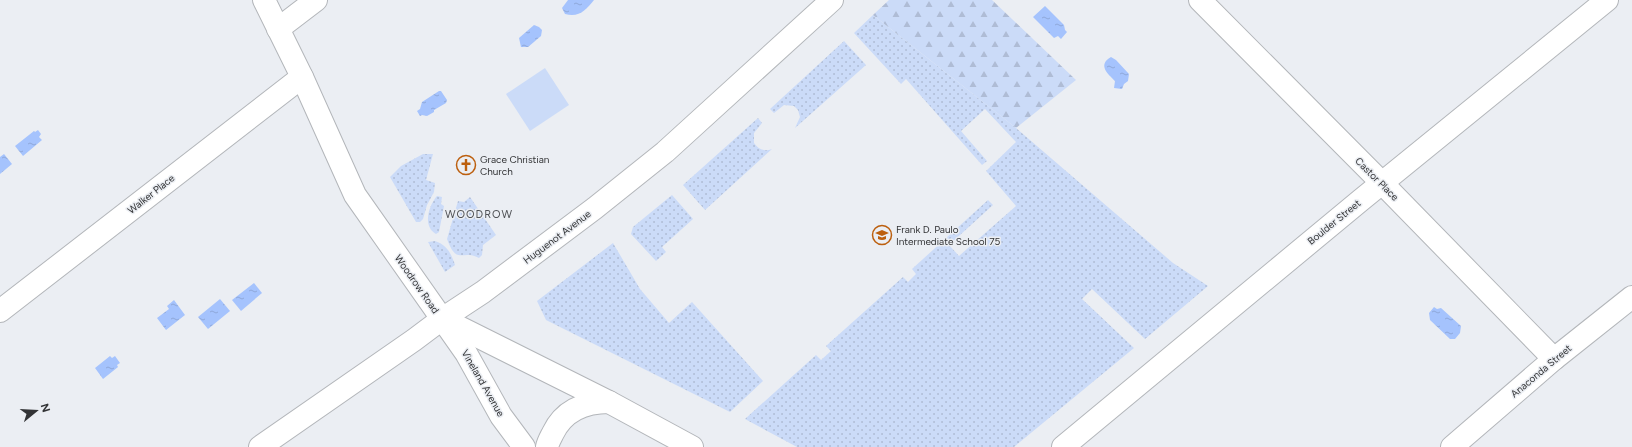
<svg xmlns="http://www.w3.org/2000/svg" width="1632" height="447" viewBox="0 0 1632 447" font-family="Figtree,sans-serif">
  <style>
    .green { fill: url(#green-dots) }
    .forest { fill: url(#forest-firs) }
    .pitch { fill: #cbdbf8 }
    .water { fill: url(#water-ripples) }
    .lines { fill: none; stroke-linecap: round; stroke-linejoin: round }
    .minor-casing { stroke: #b3b6ba; stroke-width: 24 }
    .minor { stroke: #fff; stroke-width: 22 }
    .labels { text-anchor: middle; dominant-baseline: central; stroke-width: 3; stroke-linejoin: round; paint-order: stroke }
    .poi-label { font-size: 10px; fill: #323335; stroke: #ebeef3; text-anchor: start }
    .street-label { font-size: 10px; fill: #323335; stroke: #ebeef3 }
    .neighbourhood-label { font-size: 11px; letter-spacing: 1px; fill: #515357; stroke: #ebeef3 }
  </style>
  <defs>
    <pattern id="green-dots" width="8" height="8" patternUnits="userSpaceOnUse"><rect width="8" height="8" fill="#cbdbf8"/><path d="M2 2h.1M6 6h.1" fill="none" stroke="#afbcd5" stroke-width="1.8" stroke-linecap="round"/></pattern>
    <pattern id="forest-firs" width="22" height="20" patternUnits="userSpaceOnUse"><rect width="22" height="20" fill="#cbdbf8"/><path d="M5 1l3.5 6h-7zM16 11l3.5 6h-7z" fill="#afbcd5"/></pattern>
    <pattern id="water-ripples" width="26" height="14" patternUnits="userSpaceOnUse"><rect width="26" height="14" fill="#a5c3fd"/><path d="M2 4q2-2 4 0t4 0M15 11q2-2 4 0t4 0" fill="none" stroke="#8ea8d9"/></pattern>
  </defs>
  <rect width="100%" height="100%" fill="#ebeef3"/>
  <g class="green">
    <path d="M873,15l143,113 157,135 35,23 -63,53 -53,-50 -10,10 52,49 -120,99h-217l-52,-28 71,-64 5,5 10,-9 -5,-5 77,-69 5,5 8,-8 -4,-5 76,-69 5,5 -44,40 10,11 57,-50 -30,-35 30,-29 -31,-33 -24,22 26,30 -5,4 -76,-86 -5,5 -47,-51z"/>
    <path d="M844,41l22,24 -71,63 5,-11 -2,-7 -4,-4 -10,-1 -10,8 -4,-4z"/>
    <path d="M758,118l4,5 -8,10v10c4,6 10,9 18,6l-67,61 -22,-25z"/>
    <path d="M423,154h10l-7,26 9,3 -1,9 -7,13 -4,14 -3,3h-4l-26,-45 11,-11z"/>
    <path d="M672,195l21,24 -31,28 4,5 -10,9 -25,-27 2,-7z"/>
    <path d="M437,196l5,1 -1,7 3,2 -5,26 -3,2c-14,-8 -7,-29 1,-38z"/>
    <path d="M470,197l26,38 -13,10 -1,10 -3,3c-17,-9 -22,8 -32,-19l11,-38 6,1z"/>
    <path d="M435,241c12,4 16,12 20,24l-10,7 -17,-30z"/>
    <path d="M613,243l27,46 29,34 23,-21 71,79 -33,31 -184,-92 -9,-19z"/>
  </g>
  <path class="forest" d="M889,0h103l84,80 -60,48 -143,-113z"/>
  <path class="pitch" d="M545,68l24,37 -39,26 -24,-37z"/>
  <g class="water">
    <path d="M568,0h26c-8,10 -15,18 -29,14l-3,-6z"/>
    <path d="M1045,6l19,19 1,5 2,2 -6,7 -3,-3 -4,2 -21,-21z"/>
    <path d="M534,25l5,2 3,3 -1,6 -13,11h-7l-2,-9z"/>
    <path d="M1111,57l5,3 13,14 -1,7 -4,3 -2,5 -8,-1 1,-7c-7,-7 -18,-16 -4,-24z"/>
    <path d="M439,91h2l6,9 -1,3 -12,7v2l-7,4 -5,-1 -2,1 -3,-5 3,-2 2,-7z"/>
    <path d="M38,130l3,4 -2,3 3,3 -19,16 -8,-10 19,-15 1,1z"/>
    <path d="M4,154l8,10 -12,10v-17z"/>
    <path d="M254,283l8,10 -21,18 -9,-11z"/>
    <path d="M220,299l10,12 -22,18 -10,-12z"/>
    <path d="M174,300l11,15 -19,15 -9,-12 12,-9 -2,-3z"/>
    <path d="M1434,307l3,2 4,-1 20,18 -1,7 -5,6h-5l-20,-19 -1,-7z"/>
    <path d="M110,356l2,2 3,-2 5,7 -3,2 1,2 -15,12 -8,-11z"/>
  </g>
  <g class="lines">
    <g class="minor-casing">
      <g id="minor">
        <path d="M264,0l38,77 53,118 111,158 35,63 23,31"/>
        <path d="M1200,0l182,183 172,176"/>
        <path d="M278,29l38,-29"/>
        <path d="M0,311l302,-234"/>
        <path d="M443,319l166,83 83,45"/>
        <path d="M260,447l154,-107 28,-21 41,-27 112,-84 70,-56 167,-152"/>
        <path d="M547,447c1,-5 4,-10 6,-14 11,-23 32,-31 56,-31"/>
        <path d="M1063,447l298,-247 246,-200"/>
        <path d="M1452,447l102,-88 78,-62"/>
      </g>
    </g>
    <use href="#minor" class="minor"/>
  </g>
  <defs>
    <g id="church-ring" transform="scale(1)"><circle r="9.5" fill="#ebeef3" stroke="#bc5f0e" stroke-width="1.5"/><path d="M-1.2-6h2.4v3.5h3.3v2.4h-3.3V6h-2.4V-.1h-3.3v-2.4h3.3Z" fill="#bc5f0e"/></g>
    <g id="school-ring" transform="scale(1)"><circle r="9.5" fill="#ebeef3" stroke="#bc5f0e" stroke-width="1.5"/><path d="M0-5L7-2L0 1L-7-2ZM-4 1L0 2.5L4 1V4Q0 6-4 4Z" fill="#bc5f0e"/></g>
  </defs>
  <g fill-rule="evenodd">
    <use href="#church-ring" x="466" y="165"/>
    <use href="#school-ring" x="882" y="235"/>
  </g>
  <g class="labels">
    <g class="poi-label">
      <text x="480" y="159">Grace Christian<tspan x="480" dy="12">Church</tspan></text>
      <text x="896" y="229">Frank D. Paulo<tspan x="896" dy="12">Intermediate School 75</tspan></text>
    </g>
    <g class="street-label">
      <text transform="translate(1377 179) rotate(45)">Castor Place</text>
      <text transform="translate(151 194) rotate(-38)">Walker Place</text>
      <text transform="translate(1334 222) rotate(-39)">Boulder Street</text>
      <text transform="translate(557 237) rotate(-37)">Huguenot Avenue</text>
      <text transform="translate(417 284) rotate(55)">Woodrow Road</text>
      <text transform="translate(1541 371) rotate(-40)">Anaconda Street</text>
      <text transform="translate(483 383) rotate(60)">Vineland Avenue</text>
    </g>
    <g class="neighbourhood-label">
      <text x="479" y="214">WOODROW</text>
    </g>
  </g>
  <g transform="translate(36 411) rotate(72)" stroke="#ebeef3" stroke-width="3" paint-order="stroke">
  <path d="M0-3L7 15L0 10L-7 15Z" fill="#323335"/>
  <text y="-6" font-size="11" font-weight="bold" text-anchor="middle" fill="#323335">N</text>
  </g>
</svg>
